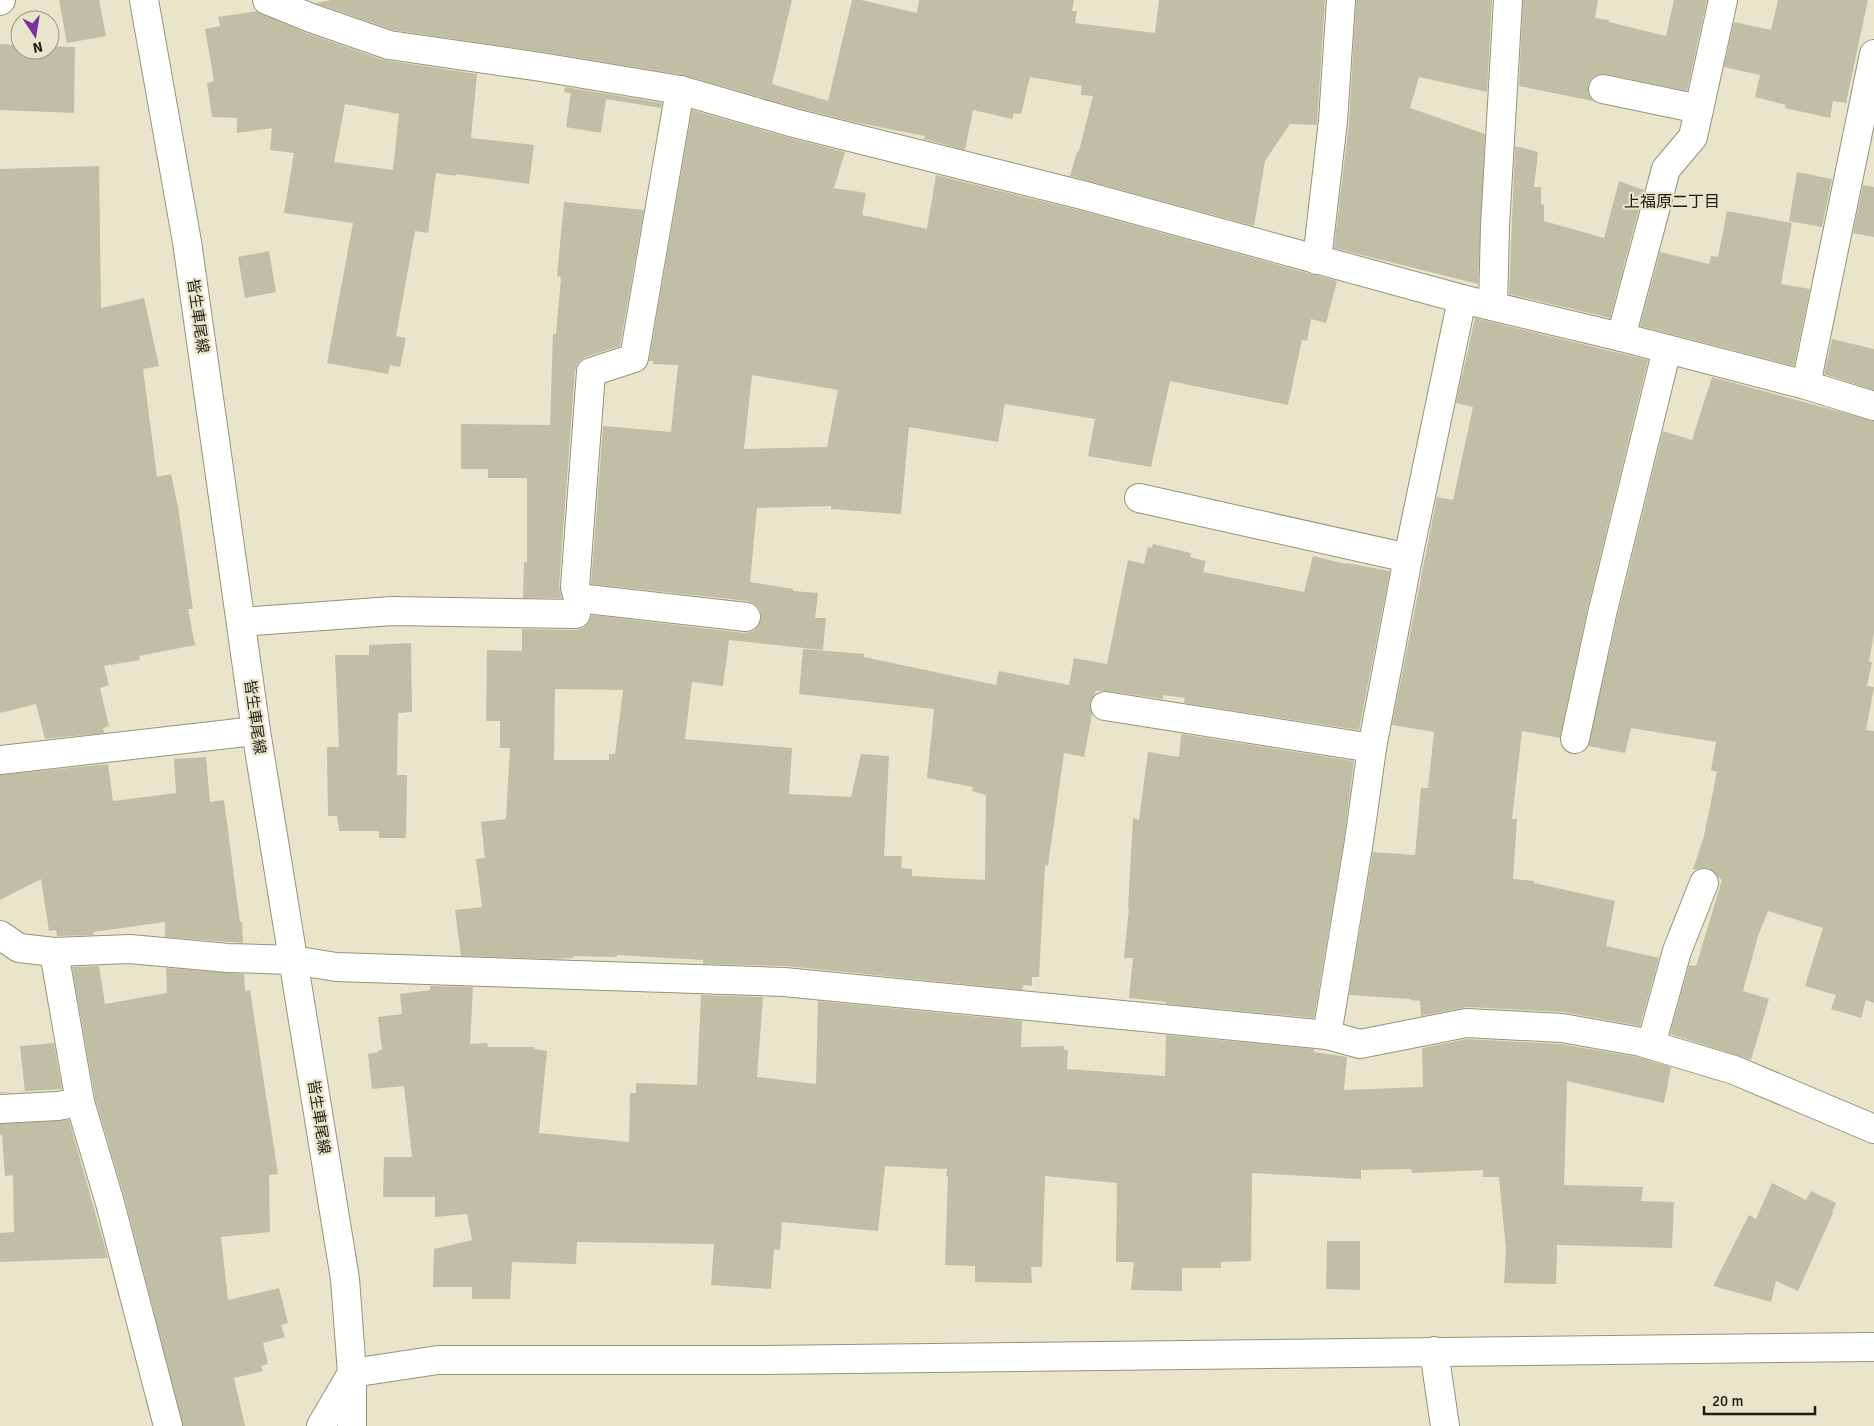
<svg xmlns="http://www.w3.org/2000/svg" width="1874" height="1426" viewBox="0 0 1874 1426" font-family="Signika,'Noto Sans JP',sans-serif">
  <style>
    .building { fill: #c1bea6; fill-rule: evenodd }
    .lines { fill: none; stroke-linecap: round; stroke-linejoin: round }
    .minor-casing { stroke: #96937b; stroke-width: 30 }
    .major-casing { stroke: #96937b; stroke-width: 30 }
    .minor { stroke: #fff; stroke-width: 28 }
    .major { stroke: #fff; stroke-width: 28 }
    .labels { text-anchor: middle; dominant-baseline: central; stroke-width: 4.5; stroke-linejoin: round; paint-order: stroke }
    .street-label { font-size: 15px; fill: #1e1d13; stroke: #e8e5cb }
    .neighbourhood-label { font-size: 16px; fill: #1e1d13; stroke: #e8e5cb }
  </style>
  <rect width="100%" height="100%" fill="#e8e5cb"/>
  <g class="building">
    <path d="M59,0h40l7,36 -39,7z"/>
    <path d="M332,0h460l-20,84 56,17 24,-101h9l56,13 2,-13h155l-2,11h5l-2,12 80,10 4,-33h166l-8,125 -27,-1 -25,37 -11,65 -184,-50 7,-24 2,-1 14,-55 -12,-1 1,-9 -52,-9 -9,37 -7,-1 -2,6 -39,-9 -8,40 -41,-11 1,-3 -71,-14 -56,-14 -115,-33 -140,-23 -150,-22 -78,-27z"/>
    <path d="M1356,0h136l-5,92 -68,-15 -9,31 75,26 -7,150 -144,-36 15,-125z"/>
    <path d="M1523,0h75l-3,18 14,2v2l57,14 8,-36h33l-20,91 -81,-17h-7l-7,4 -4,7v8l5,8 -74,-15z"/>
    <path d="M1778,0h90l-22,103 -13,-2 -3,17 -45,-10 1,-3 -31,-8 5,-22 -36,-8 10,-45 37,8z"/>
    <path d="M257,11l49,22 78,27 93,14 -6,64 63,7 -5,39 -73,-10v2l-20,-3 -8,60 -13,-2 -19,105 10,2 -6,29 -10,-2 -2,9 -61,-11 26,-140 -69,-10 10,-60 -24,-3 2,-22 -35,5v-15l-25,-1 -5,-34 7,-2 -9,-52 15,-3 -2,-9zM345,104l54,10 -6,56 -59,-8z"/>
    <path d="M0,44l20,1v5h30v-4l25,1 -1,66 -74,-3z"/>
    <path d="M565,87l97,16 -1,5 -55,-9 -5,34 -35,-6 5,-34 -7,-1z"/>
    <path d="M692,110l98,28 55,14 -11,36 32,5 -4,22 65,14 9,-54 142,35 259,71 -11,42 -15,-4 -4,22 -5,-1 -14,65 -118,-24 -19,86 -63,-11 7,-37 -90,-15 -7,38 -89,-15 -8,87 -70,-5v-3l-74,2 -7,74 43,7v2l25,2 -3,25h11l-3,32 -94,-10 -6,46 -31,-4 -7,57 107,9 -3,46 62,3 10,-43 28,2 -5,100h18l-1,12 11,1v7l73,4 1,-85 -14,-4 1,-4 -46,-9 7,-69 -135,-15 4,-45 61,5v3l132,28 3,-14 70,14 5,-27 33,6 21,-104 16,4 4,-17 4,1 1,-4 38,9 -1,4 16,4 -3,11 101,20 9,-36 33,8v-1l44,8 -31,159 -175,-27 1,-5 -22,-3v4l-56,-8h-11l-6,12 2,11 -8,43 -20,-4 -16,113 -3,-1 -6,112h-7v9l-9,-1 -1,5 -236,-24 -83,-2v-4l-86,-5v2l-44,-1v2l-20,1 -92,-3 -6,-46 27,-3 -6,-48 9,-1 -4,-36 25,-3 4,-71h-10v-27h-14l1,-71 35,1v-22l54,1 7,-2 5,-5 4,-8 152,18 9,-2 5,-4 3,-8 -1,-9 -5,-6 -7,-3 -157,-17 12,-158 68,6 7,-67 -25,-1v-3h-4zM752,375l86,15 -11,57 -83,2zM555,689l68,1 -8,64h-6v6h-55z"/>
    <path d="M1515,146l23,6 -4,35h7v17l3,1v16l60,17 15,-57 25,9 -34,128 -101,-24z"/>
    <path d="M99,166l2,142 43,-10 15,68 -16,3 14,108 14,-3 7,33 15,102h-5l7,36 -56,11 1,4 -36,6 5,19 -9,3 9,38 -6,2 1,5 -59,6 -9,-35 -36,9v-544z"/>
    <path d="M1797,172l35,7 -10,48 -33,-6z"/>
    <path d="M1863,185l11,2v50l-21,-4z"/>
    <path d="M564,202l80,8 -24,136 -35,11 -7,6 -3,8 -16,215 3,12h-39l1,-36h3v-84h-39v-9h-27v-45l89,1 3,-91h3l5,-57 -4,-1z"/>
    <path d="M1727,211l65,12 -11,61 29,5 -16,77 -154,-40 20,-74 49,12 2,-8 7,1z"/>
    <path d="M269,251l7,41 -31,6 -7,-41z"/>
    <path d="M1475,318l173,42 -61,251 -27,127 -38,-7 -10,88h5l-4,60 21,2v2l81,18 -9,45 53,12 -19,68 -77,-14 -96,-5 -46,9 -1,-15 -9,-1v-1l-62,-4 24,-143 42,3 6,-67h7l6,-56 -42,-7 45,-228 16,3 20,-93 -17,-4z"/>
    <path d="M1832,339l42,10v41l-50,-16z"/>
    <path d="M1712,377l162,44v212l-5,29h3l-5,24 7,1 -8,43 8,1v272l-8,-3 -5,18 -30,-9 5,-14 -31,-9 18,-58 -55,-17 -10,25 -15,55 26,8 -18,61 -81,-26 19,-69 7,1 26,-86 -13,-12h-7l-9,2 11,-34 13,-64 -6,-2 5,-28 -85,-14 -6,25 -37,-7 29,-128 46,-187 29,9z"/>
    <path d="M411,643l1,69 -14,1 -1,62h10l-1,63h-27v-7h-40l-2,-15h-9l-1,-69h12l-4,-92h34v-10z"/>
    <path d="M1181,734l173,27 -10,78 -30,179 -148,-14v-2l-37,-4 4,-40h-9l5,-50h-1l5,-90 6,2 9,-68 31,5z"/>
    <path d="M206,757l4,45 14,-2 16,122h2l1,21 -78,-6v-15l-72,10 1,3 -37,1 -1,-6 -7,1 -8,-52 -41,21v-125l108,-11 5,37 63,-8 -2,-34z"/>
    <path d="M99,966l6,38 62,-11 -1,-25 78,6 1,17 5,-1 28,184 -9,1 1,57 -49,5 7,63 51,-12 9,35 -7,2 4,12 -22,6 5,21 -7,2 2,5 -29,7 11,48h-62l-58,-227 -30,-101 -23,-131z"/>
    <path d="M430,986l43,1 -3,57 17,-1 1,4h46v2l13,2 -8,82 90,9 1,-49h6v-10l61,2 4,-90 62,2 -6,80 59,7 2,-83 204,20 -1,26 43,-1v4h4l-1,19 98,7 1,-41 148,14v3l33,5 -3,33 79,-3 -1,-39 45,-9 93,5 77,13 34,10 -7,36 -97,-22 -3,104 79,2 -2,14 33,1 -2,46 -115,-3 -1,39 -52,-1 2,-33 -7,-73h-16v-7l-71,3 -1,-4 -50,1v9l-109,-6 -1,88 -30,1v6h-39v23l-51,-1 3,-28h-18l1,-79 -72,-7 -3,91h-11l1,16 -57,-1v-16l-30,-1 3,-89h-2l1,-7 -62,-3 -7,65 -96,-9 -2,28 -6,-1 -3,40 -60,-4 3,-41 -137,-2 -1,22 -64,-2 -2,37h-38v-12h-39l1,-38 38,-9 -5,-26 -32,3v-20h-52l1,-40h28l-8,-71 -32,3 -4,-35 11,-2 -1,-2h4l-4,-33 24,-3 -2,-20 30,-4z"/>
    <path d="M54,1043l8,46 -62,4v-1h25l-5,-46z"/>
    <path d="M69,1120l39,138 -108,4v-29l14,-1 -1,-57 -8,1 -3,-41h-2v-11z"/>
    <path d="M1772,1183l34,17 5,-9 25,12 -4,9 1,1 -35,78 -22,-10 -5,21 -58,-16 36,-71 7,4z"/>
    <path d="M1327,1241h33v49l-34,-1z"/>
  </g>
  <g class="lines">
    <g class="minor-casing">
      <g id="minor">
        <path d="M267,0l44,18 78,27 152,22 139,23 114,33 288,72 380,104 159,38 185,48 68,21"/>
        <path d="M0,1l1,-1"/>
        <path d="M1603,89l96,20"/>
        <path d="M1317,260l16,-139 8,-121"/>
        <path d="M1493,306l2,-80 13,-226"/>
        <path d="M1621,337l45,-168 27,-32 30,-137"/>
        <path d="M1806,385l68,-331"/>
        <path d="M1139,498l269,60"/>
        <path d="M578,598l168,19"/>
        <path d="M241,622l151,-11 184,3 2,-16 -3,-11 16,-215 43,-14 46,-268"/>
        <path d="M1105,706l267,42"/>
        <path d="M1575,739l27,-125 65,-265"/>
        <path d="M0,760l256,-29"/>
        <path d="M0,935l19,13 35,4 76,-3 98,9 65,2 43,7 448,15 543,53 33,9 106,-21 96,5 79,14 93,28 140,59"/>
        <path d="M54,952l26,150 30,101 58,223"/>
        <path d="M1327,1035l32,-194 13,-93 36,-190 54,-259"/>
        <path d="M1651,1045l26,-94 27,-68"/>
        <path d="M0,1109l58,-3 22,-4"/>
        <path d="M1434,1351l11,75"/>
        <path d="M352,1426v-53l86,-13h318l1118,-13"/>
      </g>
    </g>
    <g class="major-casing">
      <path id="major" d="M144,0l43,242 69,489 89,548 7,94 -31,53"/>
    </g>
    <use href="#minor" class="minor"/>
    <use href="#major" class="major"/>
  </g>
  <g class="labels">
    <g class="street-label">
      <text transform="translate(198 316) rotate(82)">皆生車尾線</text>
      <text transform="translate(255 717) rotate(82)">皆生車尾線</text>
      <text transform="translate(319 1117) rotate(81)">皆生車尾線</text>
    </g>
    <g class="neighbourhood-label">
      <text x="1672" y="202">上福原二丁目</text>
    </g>
  </g>
  <g transform="translate(35 35) rotate(168)"><circle r="24" fill="#e8e5cb" stroke="#979581"/>
  <path d="M0-4L9 19L0 12L-9 19Z" fill="#7b30a2"/>
  <text y="-8" font-size="14" font-weight="bold" text-anchor="middle" fill="#1e1d13">N</text>
  </g>
  <path d="M1704 1406v8h111v-8" fill="none" stroke="#1e1d13" stroke-width="2.5"/>
  <text x="1712" y="1406" font-size="15" fill="#1e1d13" stroke="#e8e5cb" stroke-width="4" paint-order="stroke">20 m</text>
</svg>
